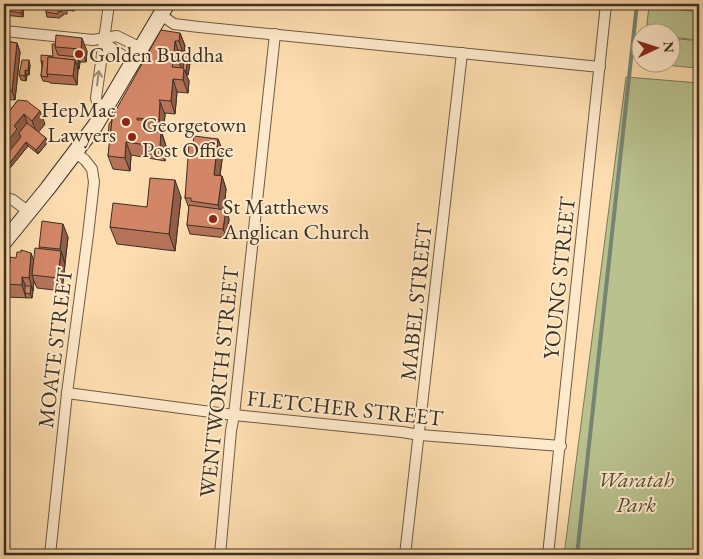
<svg xmlns="http://www.w3.org/2000/svg" width="703" height="559" viewBox="0 0 703 559" font-family="'EB Garamond',serif">
  <style>
    .green { fill: #b9c28f; stroke: #7a7958 }
    .lines { fill: none; stroke-linecap: round; stroke-linejoin: round }
    .stream { stroke: #778474; stroke-width: 4 }
    .street-casing { stroke: #6c5b45; stroke-width: 12 }
    .secondary-casing { stroke: #3b3022; stroke-width: 17 }
    .street { stroke: #fee9cb; stroke-width: 10 }
    .secondary { stroke: #fee9cb; stroke-width: 15 }
    .wall { fill: #b57359; stroke: #3b3022 }
    .shaded-wall { fill: #935e48; stroke: #3b3022 }
    .building { fill: #d28667; stroke: #3b3022 }
    .oneway { stroke: #9c8c76 }
    .poi-dot { fill: #8f2418; stroke: #fee9cb; stroke-width: 2 }
    .labels { text-anchor: middle; dominant-baseline: central; stroke-width: 4; stroke-linejoin: round; paint-order: stroke }
    .poi-label { font-size: 22px; fill: #3b3022; stroke: #fee9cb; text-anchor: start }
    .street-label { font-size: 22px; fill: #3b3022; stroke: #fee9cb }
    .park-label { font-size: 22px; font-style: italic; fill: #544d38; stroke: #fee9cb }
  </style>
  <rect width="100%" height="100%" fill="#fdddaf"/>
  <filter id="stains"><feTurbulence type="fractalNoise" baseFrequency=".004" numOctaves="4"/><feColorMatrix values="0 0 0 0 .2 0 0 0 0 .09 0 0 0 0 .02 0 0 0 .5 -.17"/></filter>
  <radialGradient id="worn" r=".72"><stop offset=".6" stop-color="#630" stop-opacity="0"/><stop offset="1" stop-color="#630" stop-opacity=".3"/></radialGradient>
  <g class="green">
    <path d="M650,4h49v7l-49,-6z"/>
    <path d="M649,6l50,6 -1,28 -27,-3 -1,-5h-24z"/>
    <path d="M671,38l28,3 -3,27 -52,-5 26,-1z"/>
    <path d="M626,77l73,6v472h-135z"/>
  </g>
  <g class="lines">
    <path class="stream" d="M577,555l60,-551"/>
    <g class="street-casing">
      <g id="street">
        <path d="M161,15l13,9 25,3 401,40"/>
        <path d="M4,31l89,9 24,-4 24,12"/>
        <path d="M103,39l7,8 22,15"/>
        <path d="M101,116l-5,-18 13,-94"/>
        <path d="M4,197l9,3 16,12"/>
        <path d="M67,393l167,22 168,17 18,3 141,11"/>
        <path d="M50,555l17,-162 21,-158 6,-53 -2,-13 -7,-9 -10,-8"/>
        <path d="M220,555l11,-124 3,-16 41,-381"/>
        <path d="M405,555l57,-502"/>
        <path d="M548,555l58,-551"/>
      </g>
    </g>
    <g class="secondary-casing">
      <path id="secondary" d="M4,242l44,-54 47,-62 72,-122"/>
    </g>
    <use href="#street" class="street"/>
    <use href="#secondary" class="secondary"/>
  </g>
  <g class="wall">
    <path d="M4,4h20l-1,13 -19,-2z"/>
    <path d="M51,4h23v7l-7,-1v4h-4v2h-3v2l-13,-1 -1,-5 5,-7z"/>
    <path d="M128,4h17l-3,5 -12,-1z"/>
    <path d="M180,33l5,13 -1,5 5,1 2,5 -3,18h-2l3,6 -1,12 -11,-1 -2,22 -10,-1v2l-2,18h-1l4,13 -1,15 -34,-6 -1,16 -17,-2 -5,-13 2,-16 -2,-4z"/>
    <path d="M4,37l2,4 11,2 3,9 -5,48 -11,-1z"/>
    <path d="M55,44l32,7 -1,11h-6l-1,7h-1l-1,16 -27,-2v-1l-7,-1 -2,-5 1,-10 -1,-5 12,-3z"/>
    <path d="M30,65l-1,10h-2l-1,6 -5,-1 -2,-5z"/>
    <path d="M18,100l27,24 -7,8 8,6 1,5 -9,11 -10,-8 -18,22 -4,-3 -1,-3 -1,-1v-43z"/>
    <path d="M218,139l5,13 -3,24h2l4,13 -2,20 2,1 3,9 -2,19 -37,-4 -3,-9 2,-17 -4,-10 8,-54z"/>
    <path d="M181,197l-6,54 -58,-7 -7,-17 37,-20z"/>
    <path d="M68,237l-6,54 -25,-3 -3,-7 -2,17 -28,-1v-29h3l27,-7 6,-12 -1,-2z"/>
  </g>
  <g class="shaded-wall">
    <path d="M20,4h4l-1,13 -2,-4z"/>
    <path d="M71,4h3v7z"/>
    <path d="M140,4h5l-3,5z"/>
    <path d="M180,33l5,13 -1,9 -5,-14z"/>
    <path d="M82,38l5,13 -1,11 -5,-13z"/>
    <path d="M175,41l4,13 -5,-2z"/>
    <path d="M17,43l3,9 -5,48 -3,-9z"/>
    <path d="M189,52l2,5 -3,18 -2,-4z"/>
    <path d="M181,53l5,13 -1,5 4,10 -1,12 -5,-13v-6l-3,-10z"/>
    <path d="M78,57l2,5 -1,7 -1,-5z"/>
    <path d="M29,60l1,5 -1,10 -1,-4z"/>
    <path d="M75,60l3,9 -1,16 -4,-9z"/>
    <path d="M25,70l2,5 -1,6 -1,-5z"/>
    <path d="M173,79l4,13 -2,22 -4,-13z"/>
    <path d="M160,102l5,13 -2,18 -4,-13z"/>
    <path d="M40,111l5,13 -8,10 -5,-13z"/>
    <path d="M24,114l5,14 -24,33 -1,-4v-11l10,-20z"/>
    <path d="M144,120l4,13 -5,-2z"/>
    <path d="M161,132l5,14 -1,15 -5,-14z"/>
    <path d="M46,138l1,5 -9,11 -2,-4z"/>
    <path d="M218,139l5,13 -5,37 -4,-14z"/>
    <path d="M26,142l2,4 -18,22 -1,-4z"/>
    <path d="M126,142l5,13 -1,16 -5,-13z"/>
    <path d="M222,176l4,13 -3,29 -5,-13z"/>
    <path d="M175,180l6,17 -6,54 -6,-17z"/>
    <path d="M226,210l3,9 -2,19 -4,-9z"/>
    <path d="M63,224l5,13 -3,26 -5,-14z"/>
    <path d="M61,251l4,13 -3,27 -4,-13z"/>
    <path d="M31,253l5,13 -4,9 2,6 -1,10 -4,-13z"/>
    <path d="M22,277l5,13 -2,3 1,5 -4,-13z"/>
    <path d="M31,286l2,5 -1,7 -2,-4z"/>
  </g>
  <g class="building">
    <path d="M4,4h3v3l-3,-1z"/>
    <path d="M8,4h12v1z"/>
    <path d="M46,5l20,1 -1,4 -3,-1v3l-4,-1v3l-12,-2z"/>
    <path d="M8,8l14,2 -1,3 -13,-2z"/>
    <path d="M161,30l19,3 -1,8h-4l-1,11 7,1 -1,11 -7,-1 -1,4 12,1 -1,12 -10,-1 -2,22 -12,-1 1,2 -1,18 -22,-2v2h7l-1,11 18,1 -1,15 -34,-5 -1,16 -17,-2 4,-39z"/>
    <path d="M56,35l26,3 -1,11 -26,-2z"/>
    <path d="M4,41l13,2 -5,48 -8,-1z"/>
    <path d="M52,44h3v3l3,8 20,2v7h-1l-2,-4 -22,-2z"/>
    <path d="M178,50l11,2 -3,19h-1l-2,-3 1,-7 -3,-8 -3,-1z"/>
    <path d="M41,55l11,1 -1,1h-3l-1,17 1,3 -7,-1 2,-15h-2z"/>
    <path d="M48,57l27,3 -2,16 -26,-2z"/>
    <path d="M22,60h7l-1,11 -3,-1v6l-6,-1z"/>
    <path d="M18,100l9,1 13,10 -8,10 -8,-7 -10,12 3,3 -13,17v-28z"/>
    <path d="M112,120l-2,16h-2l1,-12z"/>
    <path d="M27,123l19,15 -10,12 -10,-8 -17,22 -4,-3 -1,-3 17,-21 -2,-4z"/>
    <path d="M194,136l24,3 -4,36 8,1 -4,29 -27,-4v-3h-6l4,-55 4,1z"/>
    <path d="M150,178l25,2 -6,54 -59,-7 3,-24 34,4z"/>
    <path d="M189,205l37,5 -3,19 -36,-4z"/>
    <path d="M42,221l21,3 -3,25 -21,-2z"/>
    <path d="M35,248l26,3 -3,27 -26,-3z"/>
    <path d="M21,250l10,3 -2,25 -7,-1v8l-18,-1v-16h3l1,-6 2,1v-6l6,1 1,-6h4z"/>
    <path d="M25,286h6l-1,8 -5,-1z"/>
  </g>
  <defs><path id="oneway-shaft" d="M-6 0H5M1.5-3L5.5 0L1.5 3" fill="none" stroke-width="1.6" stroke-linecap="round" stroke-linejoin="round" transform="scale(1.25)"/></defs>
  <use class="oneway" href="#oneway-shaft" transform="translate(98 78) rotate(-83)"/>
  <g class="poi-dot">
    <circle cx="79" cy="54" r="5"/>
    <circle cx="126" cy="122" r="5"/>
    <circle cx="132" cy="137" r="5"/>
    <circle cx="213" cy="219" r="5"/>
  </g>
  <g class="labels">
    <g class="poi-label">
      <text x="89" y="54">Golden Buddha</text>
      <text x="116" y="109" text-anchor="end">HepMac<tspan x="116" dy="25">Lawyers</tspan></text>
      <text x="142" y="124">Georgetown<tspan x="142" dy="25">Post Office</tspan></text>
      <text x="223" y="206">St Matthews<tspan x="223" dy="25">Anglican Church</tspan></text>
    </g>
    <g class="street-label">
      <text transform="translate(559 278) rotate(-84)">YOUNG STREET</text>
      <text transform="translate(416 302) rotate(-84)">MABEL STREET</text>
      <text transform="translate(55 348) rotate(-83)">MOATE STREET</text>
      <text transform="translate(219 382) rotate(-84)">WENTWORTH STREET</text>
      <text transform="translate(345 408) rotate(6)">FLETCHER STREET</text>
    </g>
    <g class="park-label">
      <text x="636" y="479">Waratah<tspan x="636" dy="25">Park</tspan></text>
    </g>
  </g>
  <rect width="703" height="559" fill="none" stroke="#fdddaf" stroke-width="20"/>
  <rect x="5" y="5" width="693" height="549" fill="none" stroke="#3b3022" stroke-width="2.5"/>
  <rect x="10" y="10" width="683" height="539" fill="none" stroke="#3b3022"/>
  <g transform="translate(656 48) rotate(86)"><circle r="24" fill="#fee9cb" stroke="#b09f87"/>
  <path d="M0-4L9 19L0 12L-9 19Z" fill="#8f2418"/>
  <text y="-8" font-size="14" font-weight="bold" text-anchor="middle" fill="#3b3022">N</text>
  </g>
  <rect width="100%" height="100%" filter="url(#stains)"/>
  <rect width="100%" height="100%" fill="url(#worn)"/>
</svg>
